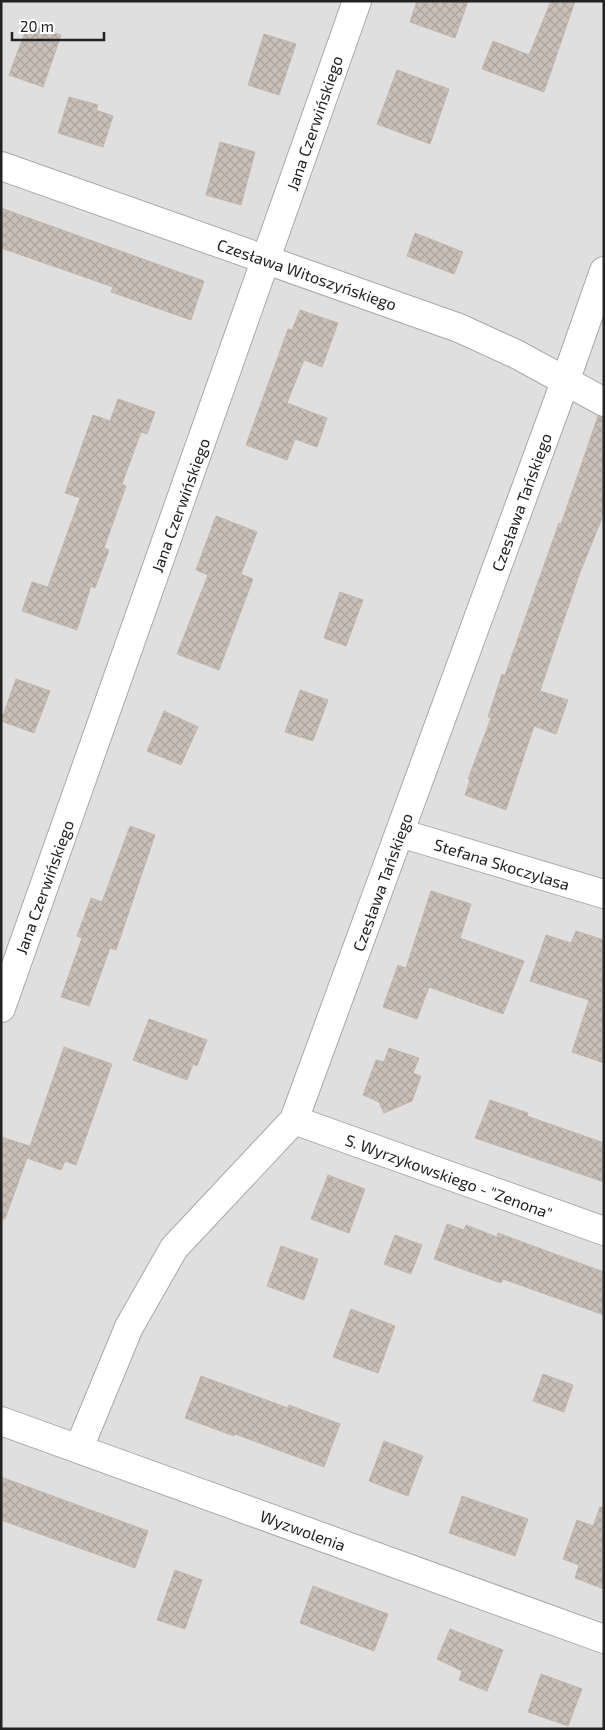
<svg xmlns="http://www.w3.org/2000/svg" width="605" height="1730" viewBox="0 0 605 1730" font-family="'Exo 2',sans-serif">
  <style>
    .residential { fill: #e0dfdf }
    .building { fill: url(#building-cross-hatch); stroke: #c4b6ab }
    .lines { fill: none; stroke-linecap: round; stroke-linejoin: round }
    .street-casing { stroke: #a9a9a9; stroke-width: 30 }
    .street { stroke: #fff; stroke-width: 28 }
    .labels { text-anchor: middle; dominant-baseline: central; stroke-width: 4; stroke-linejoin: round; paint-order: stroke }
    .street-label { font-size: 16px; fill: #222; stroke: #fff }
  </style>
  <defs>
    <pattern id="building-cross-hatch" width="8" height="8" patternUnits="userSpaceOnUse" patternTransform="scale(1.25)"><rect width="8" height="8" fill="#c7bfb8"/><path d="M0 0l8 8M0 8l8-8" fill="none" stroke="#aba49e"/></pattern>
  </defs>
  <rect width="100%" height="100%" fill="#f2efe9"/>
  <rect class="residential" x="1" y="1" width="603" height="1728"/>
  <g class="building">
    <path d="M417,1h51l-13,37 -45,-16z"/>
    <path d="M551,1h24l-31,91 -62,-23 11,-28 36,14z"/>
    <path d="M28,24l33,11 -18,52 -34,-12z"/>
    <path d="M264,34l32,10 -17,51 -31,-10z"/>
    <path d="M397,70l52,19 -19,55 -53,-20z"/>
    <path d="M69,97l29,8 -2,5 17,6 -10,31 -45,-14z"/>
    <path d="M220,142l35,10 -14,53 -35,-10z"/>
    <path d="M1,208l203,73 -13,39 -80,-28 2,-5 -112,-39z"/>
    <path d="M415,233l48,19 -9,22 -47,-18z"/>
    <path d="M300,310l38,13 -16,44 -18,-7 -17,43 40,15 -10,29 -22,-8 -8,21 -41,-15 42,-116 4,1z"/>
    <path d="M118,399l37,13 -8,22 -6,-2 -19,52 4,2 -22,62 5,2 -14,38 -4,-2 -14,44 -55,-19 10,-29 16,5 32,-89 -15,-5 28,-78 17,6z"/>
    <path d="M598,416l6,2v95l-25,62 -39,116 28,9 -12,34 -22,-8 -28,84 -41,-15 5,-15 -2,-1 23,-61 -3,-1 14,-43 3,1 54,-152 2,1z"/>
    <path d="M216,516l41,16 -16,42 12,5 -34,91 -42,-16 31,-79 -12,-5z"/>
    <path d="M340,592l23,8 -17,46 -22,-8z"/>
    <path d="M16,679l34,12 -16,42 -33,-12z"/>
    <path d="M300,690l28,10 -15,41 -28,-9z"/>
    <path d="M164,711l34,16 -17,38 -34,-14z"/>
    <path d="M130,826l25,9 -39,115 -6,-2 -21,58 -28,-9 21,-59 -5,-2 14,-38 11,4z"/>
    <path d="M431,891l40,13 -11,34 64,23 -21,53 -74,-27 -12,32 -34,-12 15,-42 8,3z"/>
    <path d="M576,931l28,9v123l-32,-11 17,-52 -59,-19 16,-46 25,8z"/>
    <path d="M149,1019l58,21 -10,26 -4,-2 -6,16 -54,-20z"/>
    <path d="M64,1047l48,17 -36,101 -11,-4 -4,9 -34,-12 -22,61h-4v-82l29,9z"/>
    <path d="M389,1048l30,10 -6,15 8,3 -9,25 -28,12 -5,-11 -16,-7 13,-35 8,2z"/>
    <path d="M490,1100l38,13 -1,3 77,27v39l-129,-44z"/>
    <path d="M328,1175l37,14 -16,44 -38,-14z"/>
    <path d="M447,1224l17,6 2,-5 31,12 1,-4 106,39v43l-101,-36 -2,4 -67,-24z"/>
    <path d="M395,1235l27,10 -11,29 -27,-10z"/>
    <path d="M281,1246l37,13 -14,41 -37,-14z"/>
    <path d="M351,1309l44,17 -17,47 -45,-16z"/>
    <path d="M543,1374l30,11 -9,27 -31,-11z"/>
    <path d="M201,1376l87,32 1,-3 51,19 -16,43 -89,-33 -1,2 -49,-18z"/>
    <path d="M384,1441l39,15 -15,40 -39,-15z"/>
    <path d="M1,1477l147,54 -13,37 -134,-48z"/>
    <path d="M462,1496l66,23 -13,37 -66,-23z"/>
    <path d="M600,1507h4v82l-29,-11 4,-13 -16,-6 14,-39 16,6z"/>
    <path d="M175,1570l27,10 -17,49 -28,-9z"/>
    <path d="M313,1586l75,28 -14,37 -74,-28z"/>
    <path d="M450,1629l53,21 -16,41 -28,-11 3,-9 -25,-12z"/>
    <path d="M541,1674l41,15 -14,37 -40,-14z"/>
  </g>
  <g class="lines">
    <g class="street-casing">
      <g id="street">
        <path d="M1,166l458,162 57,26 88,48"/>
        <path d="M400,833l204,61"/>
        <path d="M1,1008l356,-1007"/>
        <path d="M294,1120l310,111"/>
        <path d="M1,1421l603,218"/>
        <path d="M79,1448l50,-121 45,-79 120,-128 272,-741 38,-108"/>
      </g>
    </g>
    <use href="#street" class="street"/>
  </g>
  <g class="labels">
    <g class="street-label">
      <text transform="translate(314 123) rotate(-71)">Jana Czerwińskiego</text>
      <text transform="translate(307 274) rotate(19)">Czesława Witoszyńskiego</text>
      <text transform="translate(521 502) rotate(-70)">Czesława Tańskiego</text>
      <text transform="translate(180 505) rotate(-70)">Jana Czerwińskiego</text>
      <text transform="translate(502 864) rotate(17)">Stefana Skoczylasa</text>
      <text transform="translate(382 882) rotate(-70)">Czesława Tańskiego</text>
      <text transform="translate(44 887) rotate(-70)">Jana Czerwińskiego</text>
      <text transform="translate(449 1176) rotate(20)">S. Wyrzykowskiego - "Zenona"</text>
      <text transform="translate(303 1530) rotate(20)">Wyzwolenia</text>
    </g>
  </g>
  <rect width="605" height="1730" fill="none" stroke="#222222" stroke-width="5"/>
  <path d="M12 32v8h92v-8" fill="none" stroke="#222222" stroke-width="2.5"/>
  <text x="20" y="32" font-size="15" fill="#222222" stroke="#ffffff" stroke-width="4" paint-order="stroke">20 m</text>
</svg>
